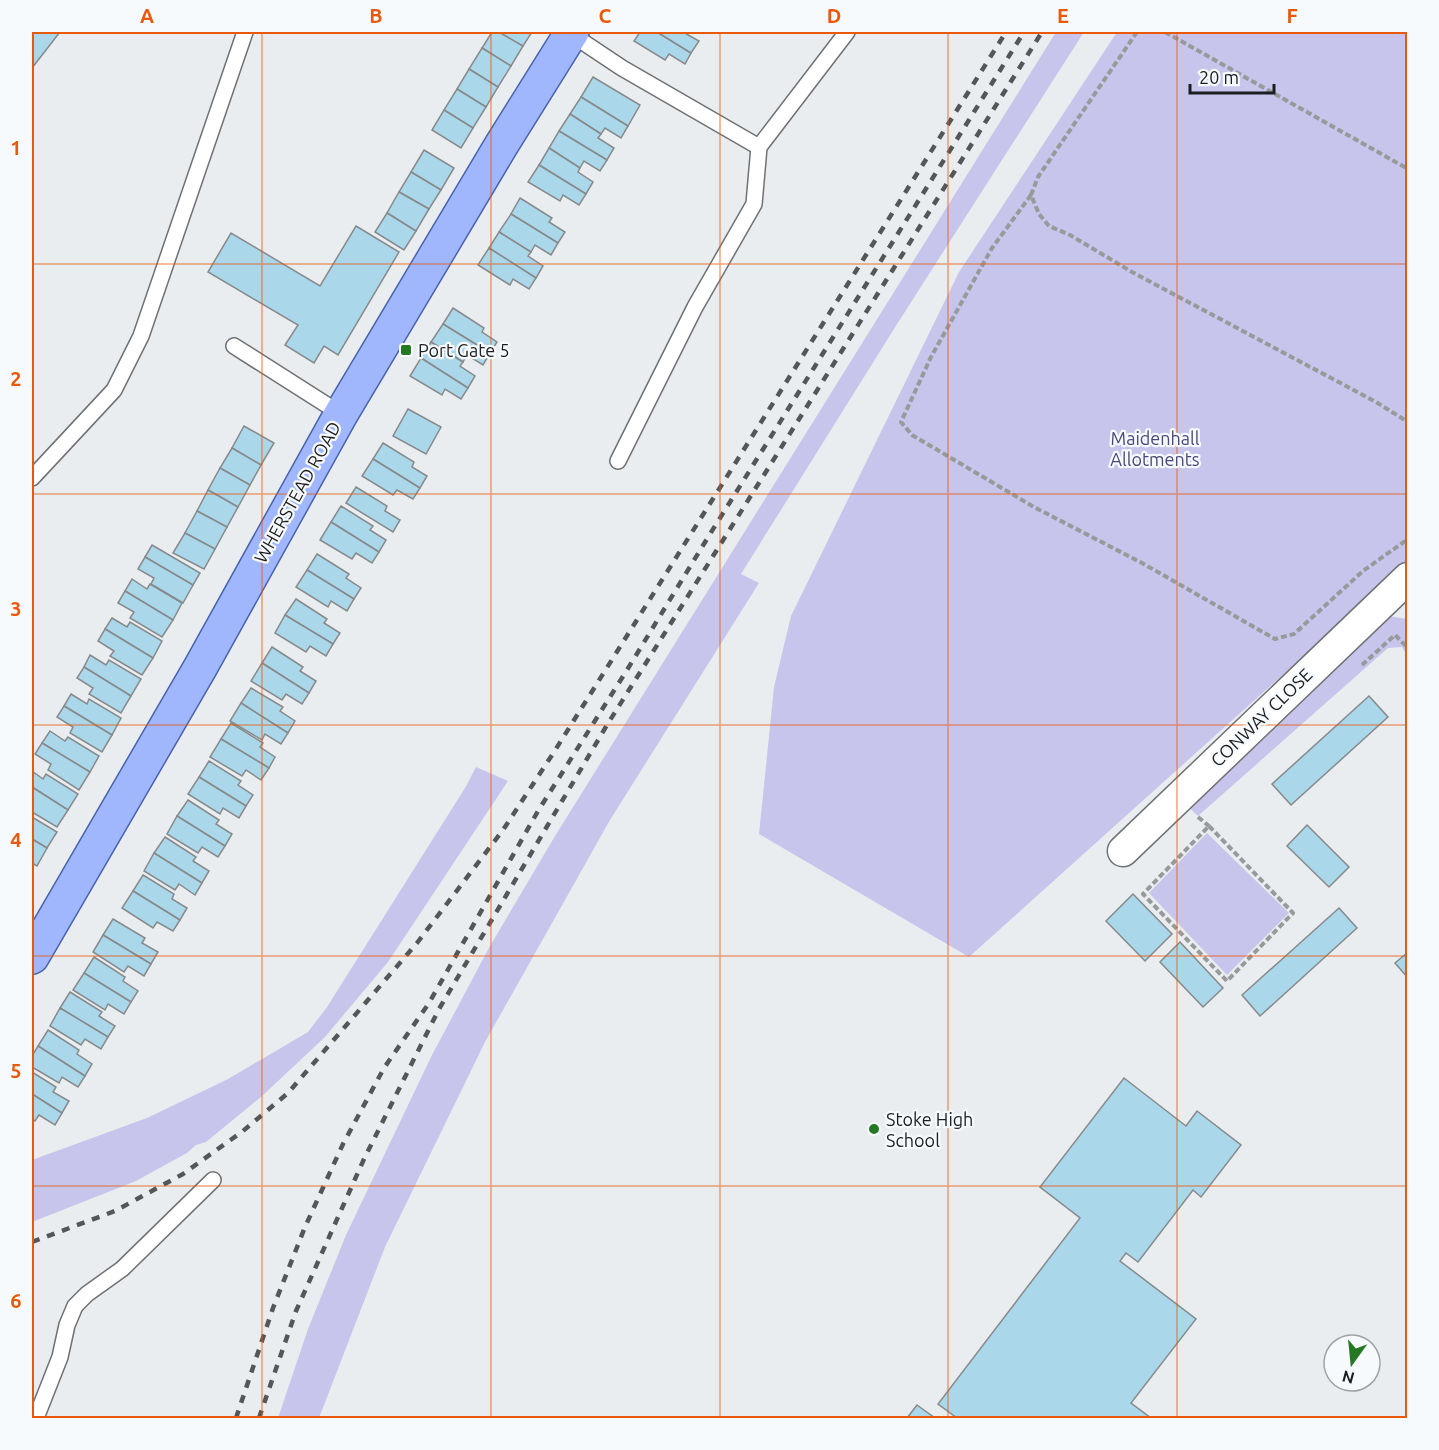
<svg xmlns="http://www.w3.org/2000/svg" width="1439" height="1450" viewBox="0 0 1439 1450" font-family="Ubuntu,sans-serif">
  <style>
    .green { fill: #c8c5ec }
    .building { fill: #aad7ea; stroke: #878a8c; stroke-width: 1.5 }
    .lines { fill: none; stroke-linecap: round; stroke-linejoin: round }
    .lane-casing { stroke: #6f7174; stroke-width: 18 }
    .street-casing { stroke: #6f7174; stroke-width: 33 }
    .primary-casing { stroke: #4962ae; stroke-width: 36 }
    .path { stroke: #97999b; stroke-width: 4; stroke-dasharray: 6 3; stroke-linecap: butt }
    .lane { stroke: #fff; stroke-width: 15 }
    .street { stroke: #fff; stroke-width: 30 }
    .primary { stroke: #a0b7fd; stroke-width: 33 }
    .rail { stroke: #555658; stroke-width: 4.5; stroke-dasharray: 8 8; stroke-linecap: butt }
    .grid { fill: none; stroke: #e8590c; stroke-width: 1.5; stroke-opacity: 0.55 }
    .poi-dot { fill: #257722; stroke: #f7fafd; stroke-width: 2 }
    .labels { text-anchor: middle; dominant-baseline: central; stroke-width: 4.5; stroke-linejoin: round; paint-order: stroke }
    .poi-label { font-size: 18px; fill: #1d1e1f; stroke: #f7fafd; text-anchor: start }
    .park-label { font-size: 18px; fill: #4e477b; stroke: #f7fafd }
    .street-label { font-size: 18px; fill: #1d1e1f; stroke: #f7fafd }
    .neatline { fill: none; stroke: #e8590c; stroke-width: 2 }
    .grid-label { font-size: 20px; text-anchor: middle; font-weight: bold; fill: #e8590c }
  </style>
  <rect width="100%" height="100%" fill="#eaedef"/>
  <g class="green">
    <path d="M1056,32h28l-185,289 -158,253 18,9 -149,237 -125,222 -100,205 -66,171h-41l30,-89 38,-94 85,-178 59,-111 65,-110z"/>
    <path d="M1117,32h290v531l-438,394 -210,-123 15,-147 17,-71 168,-344z"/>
    <path d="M1389,616l18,3v37l-5,-9 -14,1 -190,168 -17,-16z"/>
    <path d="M476,767l32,14 -120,181 -63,75 -64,60 -55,45 -10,3 -9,8 -51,28 -104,41v-62l115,-42 81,-39 80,-47 19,-25 138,-219z"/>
    <path d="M1207,833l82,80 -62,62 -78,-82z"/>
  </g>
  <g class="building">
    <path d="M32,32h28l-28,36z"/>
    <path d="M492,32h7l24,14 -12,20 -29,-18z"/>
    <path d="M499,32h33l-9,14z"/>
    <path d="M640,32h17l34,21 -6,11 -16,-10 -4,6 -31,-19z"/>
    <path d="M657,32h26l16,9 -8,12z"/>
    <path d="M482,48l29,18 -13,21 -29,-18z"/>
    <path d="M469,69l29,18 -12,20 -29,-18z"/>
    <path d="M593,77l47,28 -12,21 -47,-29z"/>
    <path d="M457,89l29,18 -13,21 -29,-18z"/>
    <path d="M581,97l47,29 -7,12 -16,-10 -4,6 -31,-20z"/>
    <path d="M444,110l29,18 -12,20 -29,-18z"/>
    <path d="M570,114l31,20 -3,4 16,10 -7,12 -48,-29z"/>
    <path d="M559,131l48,29 -7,11 -16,-10 -4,7 -31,-20z"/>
    <path d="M549,148l31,20 -2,4 15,10 -7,12 -47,-29z"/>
    <path d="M424,150l30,18 -13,22 -30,-18z"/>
    <path d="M539,165l47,29 -7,11 -16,-10 -3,6 -32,-19z"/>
    <path d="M411,172l30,18 -12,19 -30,-17z"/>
    <path d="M399,192l30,17 -13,22 -29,-18z"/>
    <path d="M520,198l32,20 -3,4 16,10 -7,11 -47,-29z"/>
    <path d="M387,213l29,18 -12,19 -29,-18z"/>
    <path d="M511,214l47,29 -7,12 -16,-10 -4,7 -32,-20z"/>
    <path d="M356,226l43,26 -61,103 -14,-9 -10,17 -29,-18 13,-20 -90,-53 23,-39 89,53z"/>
    <path d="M499,232l32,20 -3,4 15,10 -7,12 -47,-30z"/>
    <path d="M489,248l47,30 -7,11 -16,-10 -3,6 -32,-20z"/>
    <path d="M453,308l31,20 -2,4 15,10 -7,11 -47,-29z"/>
    <path d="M443,324l47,29 -7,12 -16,-10 -4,7 -32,-20z"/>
    <path d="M431,342l32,20 -3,4 15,10 -7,12 -47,-30z"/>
    <path d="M421,358l47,30 -7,11 -16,-10 -3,6 -32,-19z"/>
    <path d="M408,409l33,18 -15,27 -33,-18z"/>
    <path d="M244,426l30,17 -13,22 -29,-17z"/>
    <path d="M383,443l31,19 -2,5 15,9 -7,12 -47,-29z"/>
    <path d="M232,448l29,17 -11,20 -30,-17z"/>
    <path d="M373,459l47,29 -7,11 -16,-9 -4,5 -31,-19z"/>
    <path d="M220,468l30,17 -12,22 -30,-17z"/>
    <path d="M356,487l31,19 -2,5 15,9 -7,12 -47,-29z"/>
    <path d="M208,490l30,17 -11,20 -30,-16z"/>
    <path d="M341,506l32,20 -3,4 16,10 -7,12 -48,-30z"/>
    <path d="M197,511l30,16 -12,22 -30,-16z"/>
    <path d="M331,522l48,30 -7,11 -16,-10 -4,6 -32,-19z"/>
    <path d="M185,533l30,16 -11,20 -31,-16z"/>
    <path d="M152,545l48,28 -7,12 -48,-28z"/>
    <path d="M317,554l32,20 -3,4 15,10 -7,11 -47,-29z"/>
    <path d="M145,557l48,28 -10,18 -32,-19 3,-6 -16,-9z"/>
    <path d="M307,570l47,29 -7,12 -16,-10 -3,6 -32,-20z"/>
    <path d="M132,579l15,10 3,-5 32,19 -9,17 -48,-29z"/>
    <path d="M125,591l48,29 -11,17 -32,-19 4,-6 -16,-9z"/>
    <path d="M296,599l31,20 -3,4 16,10 -7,11 -48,-29z"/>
    <path d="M285,615l48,29 -7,12 -16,-10 -4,6 -31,-19z"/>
    <path d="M112,618l15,9 3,-5 32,19 -9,17 -48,-29z"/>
    <path d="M105,629l48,29 -11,17 -32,-19 4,-5 -16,-10z"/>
    <path d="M272,647l31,20 -3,4 16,10 -7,12 -47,-30z"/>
    <path d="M90,655l16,10 3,-5 32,19 -10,17 -47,-29z"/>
    <path d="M262,663l47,30 -7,11 -16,-10 -4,6 -31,-19z"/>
    <path d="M84,667l47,29 -10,17 -32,-19 4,-6 -16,-10z"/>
    <path d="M251,688l32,19 -3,4 15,10 -7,12 -47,-30z"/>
    <path d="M71,694l16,10 2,-5 32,19 -9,17 -48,-29z"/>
    <path d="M1369,696l19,21 -97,88 -19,-21z"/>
    <path d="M241,703l47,30 -7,11 -16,-10 -3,6 -32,-19z"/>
    <path d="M64,706l48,29 -10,17 -32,-19 3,-6 -16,-10z"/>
    <path d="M231,723l32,20 -3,4 15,10 -6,11 -48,-29z"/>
    <path d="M50,731l15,10 3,-4 31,19 -9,16 -48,-29z"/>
    <path d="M221,739l48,29 -8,12 -15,-10 -4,6 -32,-19z"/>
    <path d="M42,743l48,29 -11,18 -31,-20 3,-6 -16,-10z"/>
    <path d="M209,761l32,20 -3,4 15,10 -7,11 -47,-29z"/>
    <path d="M32,771l11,8 3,-5 32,20 -10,16 -36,-23z"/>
    <path d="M199,777l47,29 -7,12 -16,-10 -3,6 -32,-20z"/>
    <path d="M32,787l36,23 -11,17 -25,-15z"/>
    <path d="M188,800l31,20 -3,4 16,10 -7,12 -48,-30z"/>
    <path d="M177,816l48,30 -7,11 -16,-10 -4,6 -31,-19z"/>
    <path d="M32,817l25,15 -10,16 -15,-9z"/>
    <path d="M1307,825l42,42 -20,20 -42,-41z"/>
    <path d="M165,837l31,20 -3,4 16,10 -7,12 -48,-30z"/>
    <path d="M32,839l15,9 -10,18 -5,-3z"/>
    <path d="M154,853l48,30 -7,12 -16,-11 -4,6 -31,-19z"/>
    <path d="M143,875l31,19 -2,5 15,9 -7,12 -47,-29z"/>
    <path d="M133,891l47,29 -7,11 -16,-9 -4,6 -31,-20z"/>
    <path d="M1133,894l39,40 -27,27 -39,-40z"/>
    <path d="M1339,908l18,20 -97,88 -18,-21z"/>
    <path d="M113,919l32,19 -3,5 16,9 -7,12 -48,-29z"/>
    <path d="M103,935l48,29 -7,12 -16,-10 -4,6 -31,-20z"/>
    <path d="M1180,942l43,46 -20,19 -43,-45z"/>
    <path d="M1408,952v26l-13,-15z"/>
    <path d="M94,957l31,20 -2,4 15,10 -7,11 -47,-29z"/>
    <path d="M84,973l47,29 -7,12 -16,-10 -3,6 -32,-20z"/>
    <path d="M70,992l32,20 -3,4 16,10 -7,11 -48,-29z"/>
    <path d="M60,1008l48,29 -7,12 -16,-10 -4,6 -31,-19z"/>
    <path d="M48,1030l31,20 -2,4 15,10 -7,12 -47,-30z"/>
    <path d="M38,1046l47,30 -7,11 -16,-10 -3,6 -27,-16v-11z"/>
    <path d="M32,1072l24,15 -3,5 16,9 -7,12 -30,-19z"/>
    <path d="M1124,1078l62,48 11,-15 44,34 -40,52 -8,-7 -55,72 -12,-9 -6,8 76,58 -65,84 20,15h-194l-19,-14 142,-186 -40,-31z"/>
    <path d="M32,1094l30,19 -7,12 -16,-10 -4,6 -3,-2z"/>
    <path d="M917,1405l18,13h-28z"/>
  </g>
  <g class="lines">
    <g class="lane-casing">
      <g id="lane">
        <path d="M571,34l51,34 137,79"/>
        <path d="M234,346l107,68"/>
        <path d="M618,461l77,-154 59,-103 5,-57 88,-115"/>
        <path d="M32,478l82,-88 27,-54 104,-304"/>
        <path d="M36,1418l24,-61 7,-32 8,-19 12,-12 35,-25 91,-89"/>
      </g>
    </g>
    <g class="street-casing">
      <path id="street" d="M1123,851l285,-273"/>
    </g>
    <g class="primary-casing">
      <path id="primary" d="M32,957l168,-289 141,-254 161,-270 70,-112"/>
    </g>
    <g class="path">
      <path d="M1137,32l-99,145 -7,18 8,19 10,12 21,9 62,37 244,130 32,20"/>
      <path d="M1165,32l243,137"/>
      <path d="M1031,195l-39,53 -61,109 -30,65 11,13 122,72 108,56 133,76 19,-5 69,-63 45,-32"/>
      <path d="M1362,665l33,-30 13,13"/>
      <path d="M1198,817l11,9"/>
      <path d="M1209,826l84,87 -66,68 -84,-87z"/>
    </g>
    <use href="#lane" class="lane"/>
    <use href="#street" class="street"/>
    <use href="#primary" class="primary"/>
    <g class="rail">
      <path d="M32,1242l83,-31 68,-37 60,-43 45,-38 129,-150 86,-113 51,-78 452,-720"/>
      <path d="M236,1418l37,-110 32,-81 38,-83 41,-76 45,-65 109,-192 89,-141 83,-136 314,-502"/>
      <path d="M259,1418l37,-107 68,-152 75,-150 168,-284 435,-693"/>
    </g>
  </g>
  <path class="grid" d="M262,32v1386M491,32v1386M720,32v1386M948,32v1386M1177,32v1386M32,264h1376M32,494h1376M32,725h1376M32,956h1376M32,1186h1376"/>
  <g class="poi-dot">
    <rect x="400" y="344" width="12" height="12" rx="3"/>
    <circle cx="874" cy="1129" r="6"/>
  </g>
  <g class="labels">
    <g class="poi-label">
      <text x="418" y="350">Port Gate 5</text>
      <text x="886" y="1119">Stoke High<tspan x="886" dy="21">School</tspan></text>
    </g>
    <g class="park-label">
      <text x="1155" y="438">Maidenhall<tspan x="1155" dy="21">Allotments</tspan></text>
    </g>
    <g class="street-label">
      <text transform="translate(297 492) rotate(-61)">WHERSTEAD ROAD</text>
      <text transform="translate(1261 717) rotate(-44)">CONWAY CLOSE</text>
    </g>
  </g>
  <rect width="1439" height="1450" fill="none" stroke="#f7fafd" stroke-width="66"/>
  <g transform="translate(1352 1363) rotate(195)"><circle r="28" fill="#f7fafd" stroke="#a0a2a4" stroke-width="1.5"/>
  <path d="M0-4.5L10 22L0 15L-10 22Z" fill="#257722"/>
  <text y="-9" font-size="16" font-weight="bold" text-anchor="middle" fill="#1d1e1f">N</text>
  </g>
  <path d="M1190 84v9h84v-9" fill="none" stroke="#1d1e1f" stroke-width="3"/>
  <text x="1199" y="84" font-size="18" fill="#1d1e1f" stroke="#f7fafd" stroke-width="4.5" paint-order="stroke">20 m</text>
  <rect x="33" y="33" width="1373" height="1384" class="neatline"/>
  <g class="grid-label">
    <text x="147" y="23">A</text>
    <text x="376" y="23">B</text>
    <text x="605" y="23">C</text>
    <text x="834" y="23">D</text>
    <text x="1063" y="23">E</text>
    <text x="1292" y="23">F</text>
    <text x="16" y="155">1</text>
    <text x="16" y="386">2</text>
    <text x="16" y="616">3</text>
    <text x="16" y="847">4</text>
    <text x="16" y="1078">5</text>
    <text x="16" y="1308">6</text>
  </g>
</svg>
